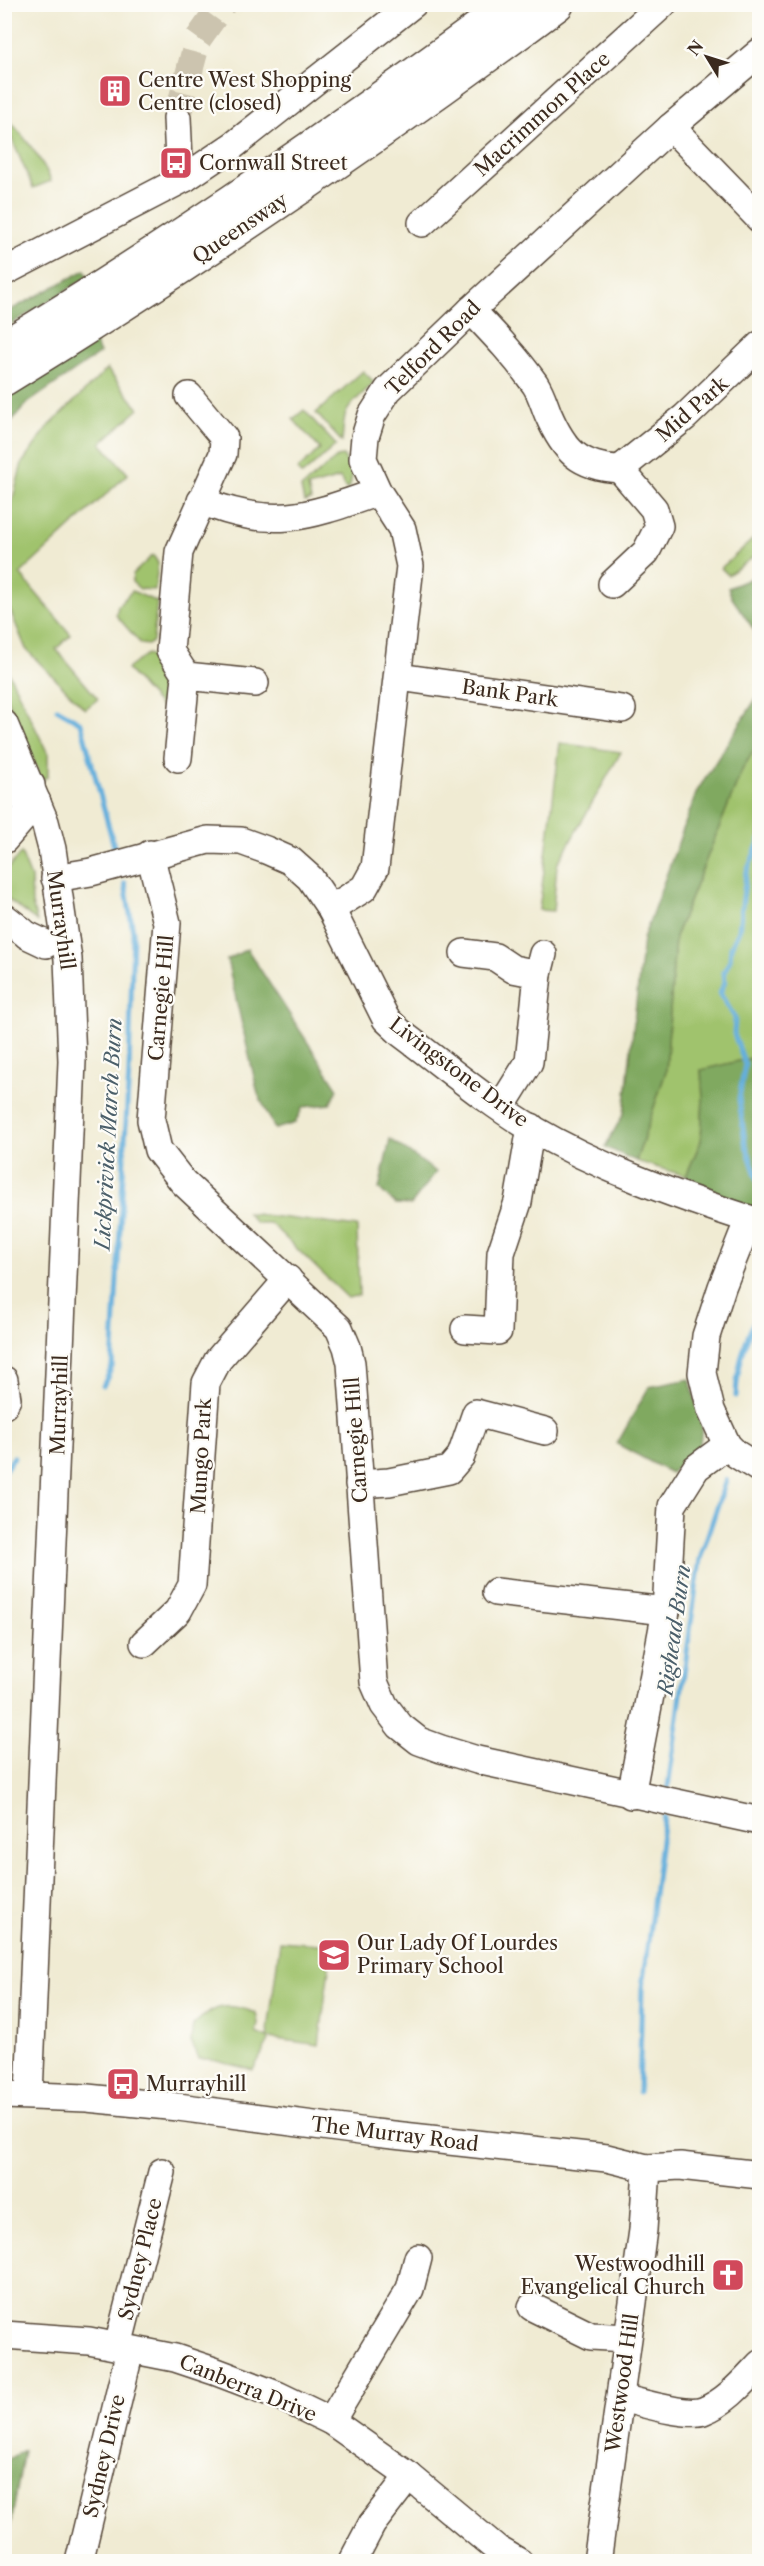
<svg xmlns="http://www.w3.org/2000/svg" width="764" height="2566" viewBox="0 0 764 2566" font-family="'Libre Caslon Text',serif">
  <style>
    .green { fill: #a0c36d; stroke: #6e7646; stroke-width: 1.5 }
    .forest { fill: #80a960; stroke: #5e6a3f; stroke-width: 1.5 }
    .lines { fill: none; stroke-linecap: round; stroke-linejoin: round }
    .stream { stroke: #64afdc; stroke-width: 5 }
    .minor-tunnel { stroke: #ccc4af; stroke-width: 27; stroke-dasharray: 27 14; stroke-linecap: butt }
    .minor-casing { stroke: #564739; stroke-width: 30 }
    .highway-casing { stroke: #564739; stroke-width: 36 }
    .minor { stroke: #fff; stroke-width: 27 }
    .highway { stroke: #fff; stroke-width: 33 }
    .labels { text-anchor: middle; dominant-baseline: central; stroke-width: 4.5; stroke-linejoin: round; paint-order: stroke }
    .poi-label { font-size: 20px; fill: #3b2a1e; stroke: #fdfcf7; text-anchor: start }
    .street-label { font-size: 20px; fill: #3b2a1e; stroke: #fdfcf7 }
    .water-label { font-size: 21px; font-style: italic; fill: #4b5f6a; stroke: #fdfcf7 }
  </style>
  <rect width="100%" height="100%" fill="#fdfcf7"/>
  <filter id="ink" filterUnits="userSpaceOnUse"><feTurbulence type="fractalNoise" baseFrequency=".0167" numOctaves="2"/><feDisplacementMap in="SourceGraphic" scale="12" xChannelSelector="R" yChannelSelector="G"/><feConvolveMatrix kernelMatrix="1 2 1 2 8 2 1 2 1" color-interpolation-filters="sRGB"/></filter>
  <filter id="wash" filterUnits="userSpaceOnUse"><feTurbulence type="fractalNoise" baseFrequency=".008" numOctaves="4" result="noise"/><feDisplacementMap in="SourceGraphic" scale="24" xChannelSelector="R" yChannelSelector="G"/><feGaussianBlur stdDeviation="1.35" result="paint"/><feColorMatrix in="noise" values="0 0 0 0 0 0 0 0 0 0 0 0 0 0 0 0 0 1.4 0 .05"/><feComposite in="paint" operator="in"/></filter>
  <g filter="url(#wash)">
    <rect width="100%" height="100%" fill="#f0ebd3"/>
    <g class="green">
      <path d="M5,117c14,12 40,46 46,64l-18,7 -28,-65z"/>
      <path d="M107,369l32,40 -38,34 27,31 -108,100 51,61 -15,14 42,50 -13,10 -59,-60 -21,-51v-68l17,-67 26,-36z"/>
      <path d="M363,371l11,11c-9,11 -25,21 -29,34 -2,8 -2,18 -3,26l-26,-29z"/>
      <path d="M304,410l32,35 -34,30 -5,-5 23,-21 -27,-30z"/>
      <path d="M343,456l10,14 -3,16 -4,3 -6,-11 -32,9 3,13 -7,2 -3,-14 36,-31z"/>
      <path d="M759,534v19l-31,22 -7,-7z"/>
      <path d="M153,555l5,8 -3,27 -15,-1 -8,-7 1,-8z"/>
      <path d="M132,591l25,11 -4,39 -5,4 -7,-1 -25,-29 2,-9z"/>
      <path d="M147,654c31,9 26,28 26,55l-6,5 -40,-45z"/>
      <path d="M4,663l44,91v22l-4,3 -3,-1 -36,-84z"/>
      <path d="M759,742l1,271 -9,15 1,30 -51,12 2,27 -2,44 -15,35 -50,-15 30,-90 9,-134 68,-169z"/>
      <path d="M560,743l61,9 -64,113 -4,46 -14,-1z"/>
      <path d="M21,853l10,25 1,26 5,17 -32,-24v-25z"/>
      <path d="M247,1213l110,14 2,68 -11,3 -78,-75h-14z"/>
      <path d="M280,1941l52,4 -13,100 -51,-7 1,3 -16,29 -45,-11h-9l-8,-17 2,-17c22,-21 35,-23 63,-12l2,10 -2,10 11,5z"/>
    </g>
    <g class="forest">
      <path d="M85,270l3,7 -83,51v-15z"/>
      <path d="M92,337l8,16 -72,50 -23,25v-36z"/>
      <path d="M759,575v62l-27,-39 -4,-10z"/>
      <path d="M759,694v48l-16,26 -68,169 -9,134 -30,90 -31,-14 19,-34 19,-174 54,-148z"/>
      <path d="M247,949l91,140 -8,15 -27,3 -8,16 -20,6 -17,-35 -31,-134z"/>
      <path d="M759,1013v201l-73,-38 15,-35 2,-44 -2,-27 51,-12 -1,-30z"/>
      <path d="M390,1139l46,33 -25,33 -15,-1 -17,-15z"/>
      <path d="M690,1379l12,48 -2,17 -29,29 -54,-29 32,-57z"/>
      <path d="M24,2450l-12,69 -7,25v-83z"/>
    </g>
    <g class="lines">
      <g class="stream">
        <path d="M57,709l24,14 35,131"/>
        <path d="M760,840l-14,34 -7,56 -8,17 -1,13 -6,12 1,10 -5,11 15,25 -1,16 11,30 -6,35 6,43 15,45"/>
        <path d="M103,1386l9,-19 17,-296 4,-139 -8,-49"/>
        <path d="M736,1396c1,-32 11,-60 24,-88"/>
        <path d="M4,1471l10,-14"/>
        <path d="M668,1787l32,-228 26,-79"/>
        <path d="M639,2092l3,-104 22,-171"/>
      </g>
    </g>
  </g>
  <g filter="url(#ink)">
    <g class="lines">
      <path class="minor-tunnel" d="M177,118l21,-79 25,-35"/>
      <g class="minor-casing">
        <g id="minor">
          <path d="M177,118l2,42 6,18"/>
          <path d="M671,127l89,92"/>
          <path d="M422,223l241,-219"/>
          <path d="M4,272l181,-94 49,-33 179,-141"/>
          <path d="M471,310c23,24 45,47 64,74 6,9 9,20 13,30 16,37 31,53 72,55l34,40 5,17 -13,26 -34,32"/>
          <path d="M620,469l65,-52 75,-72"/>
          <path d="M201,501c74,29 106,16 177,-9"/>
          <path d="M186,676l69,7"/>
          <path d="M399,677l223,32"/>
          <path d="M4,724l41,98 7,27 16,110 4,102 -43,1034"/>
          <path d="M178,758l8,-82 -16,-25 9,-99 44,-98 1,-16 -35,-42"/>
          <path d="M4,798l27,-13"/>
          <path d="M4,840l33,-38"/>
          <path d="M150,854l17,69 -16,197 7,30 25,32 156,146 8,19 4,16 23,319 10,23 16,21 19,15 22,8 36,11 283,61"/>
          <path d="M55,878l36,-6 117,-32 33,1 25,9 25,11 19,17 21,31 55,110 16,15c43,32 84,67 129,94 68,40 144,67 218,91l11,6"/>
          <path d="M331,909l33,-21 11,-20 35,-302 -8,-37 -24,-37 -15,-33 2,-22 7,-22 16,-25 83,-80 200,-183 89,-75"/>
          <path d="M4,917l18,14"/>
          <path d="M27,935l19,9"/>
          <path d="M464,953l31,4 18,12 25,5"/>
          <path d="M501,1107l28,-45 9,-88 5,-20"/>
          <path d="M749,1219l-27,68 -16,49 -4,37 9,37 16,35 9,9 24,15"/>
          <path d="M465,1329l33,2 3,-78 17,-51 13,-75"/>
          <path d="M4,1380l3,19 -3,6"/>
          <path d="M359,1484l30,-2 60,-12 12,-14 15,-43 69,18"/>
          <path d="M496,1592l170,19"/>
          <path d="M144,1643l34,-32 14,-26 14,-202 12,-23 70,-81"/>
          <path d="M631,1795l35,-184 6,-105 24,-38 31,-23"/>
          <path d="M4,2095l83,3 91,9 197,26 232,25 40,10 33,-2 80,9"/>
          <path d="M532,2307l59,29 36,2"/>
          <path d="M4,2335l85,6 86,17 39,13 63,24 54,26 78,55 88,73 22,13"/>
          <path d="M118,2346l44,-174"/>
          <path d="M621,2398c18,4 65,19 82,13 23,-9 40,-29 57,-47"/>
          <path d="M331,2421l79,-132 8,-31"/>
          <path d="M79,2562l51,-212"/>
          <path d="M352,2562l20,-38 37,-48"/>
          <path d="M597,2562l46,-332 4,-62"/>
        </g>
      </g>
      <g class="highway-casing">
        <g id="highway">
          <path d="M4,347c175,-105 343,-222 507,-343"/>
          <path d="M4,379c190,-117 374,-241 553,-375"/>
        </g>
      </g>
      <use href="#minor" class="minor"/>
      <use href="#highway" class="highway"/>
    </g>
  </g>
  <defs>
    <g id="building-square" transform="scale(1.725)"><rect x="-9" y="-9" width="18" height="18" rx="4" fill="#d1495b" stroke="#fdfcf7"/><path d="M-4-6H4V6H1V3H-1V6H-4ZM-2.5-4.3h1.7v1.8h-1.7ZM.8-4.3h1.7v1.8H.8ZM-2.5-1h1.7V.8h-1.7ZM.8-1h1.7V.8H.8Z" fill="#fff"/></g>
    <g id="bus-square" transform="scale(1.725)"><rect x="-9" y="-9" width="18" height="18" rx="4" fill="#d1495b" stroke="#fdfcf7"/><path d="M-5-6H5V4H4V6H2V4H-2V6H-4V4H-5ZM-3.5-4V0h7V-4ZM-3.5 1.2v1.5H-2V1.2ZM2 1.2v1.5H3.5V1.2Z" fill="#fff"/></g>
    <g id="school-square" transform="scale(1.725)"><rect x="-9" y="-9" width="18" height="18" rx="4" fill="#d1495b" stroke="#fdfcf7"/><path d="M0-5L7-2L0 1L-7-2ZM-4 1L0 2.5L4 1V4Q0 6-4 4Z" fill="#fff"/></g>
    <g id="church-square" transform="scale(1.725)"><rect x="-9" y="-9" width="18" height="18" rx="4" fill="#d1495b" stroke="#fdfcf7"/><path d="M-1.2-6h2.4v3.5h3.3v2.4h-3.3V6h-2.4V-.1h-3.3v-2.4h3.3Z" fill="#fff"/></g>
  </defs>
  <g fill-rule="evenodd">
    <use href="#building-square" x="115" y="91"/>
    <use href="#bus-square" x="176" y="163"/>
    <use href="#school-square" x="334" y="1955"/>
    <use href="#bus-square" x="123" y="2084"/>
    <use href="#church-square" x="728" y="2275"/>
  </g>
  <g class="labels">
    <g class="poi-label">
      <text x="138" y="80">Centre West Shopping<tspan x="138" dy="23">Centre (closed)</tspan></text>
      <text x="199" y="163">Cornwall Street</text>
      <text x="357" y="1943">Our Lady Of Lourdes<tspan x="357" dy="23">Primary School</tspan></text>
      <text x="146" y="2084">Murrayhill</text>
      <text x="705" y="2264" text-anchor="end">Westwoodhill<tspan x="705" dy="23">Evangelical Church</tspan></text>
    </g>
    <g class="street-label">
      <text transform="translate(542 114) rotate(-42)">Macrimmon Place</text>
      <text transform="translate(240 228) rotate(-34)">Queensway</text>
      <text transform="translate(433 348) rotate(-45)">Telford Road</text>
      <text transform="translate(692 409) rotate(-41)">Mid Park</text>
      <text transform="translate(510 693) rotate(8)">Bank Park</text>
      <text transform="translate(61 920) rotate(82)">Murrayhill</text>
      <text transform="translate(161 998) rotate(-85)">Carnegie Hill</text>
      <text transform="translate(459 1072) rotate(37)">Livingstone Drive</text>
      <text transform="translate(59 1405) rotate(-88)">Murrayhill</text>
      <text transform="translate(356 1440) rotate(-94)">Carnegie Hill</text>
      <text transform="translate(201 1456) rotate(-87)">Mungo Park</text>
      <text transform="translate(395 2134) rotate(7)">The Murray Road</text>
      <text transform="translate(140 2259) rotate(-76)">Sydney Place</text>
      <text transform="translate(622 2383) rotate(-82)">Westwood Hill</text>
      <text transform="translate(248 2388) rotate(22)">Canberra Drive</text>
      <text transform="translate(104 2456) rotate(-77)">Sydney Drive</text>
    </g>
    <g class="water-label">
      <text transform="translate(108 1134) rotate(-87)">Lickprivick March Burn</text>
      <text transform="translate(674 1630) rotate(-82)">Righead Burn</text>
    </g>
  </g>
  <rect width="764" height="2566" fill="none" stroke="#fdfcf7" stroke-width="24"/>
  <g transform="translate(707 57) rotate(308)" stroke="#fdfcf7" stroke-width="4.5" paint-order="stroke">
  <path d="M0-4.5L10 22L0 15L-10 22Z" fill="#3b2a1e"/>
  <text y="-9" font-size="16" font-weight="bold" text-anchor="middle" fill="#3b2a1e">N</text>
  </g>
</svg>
